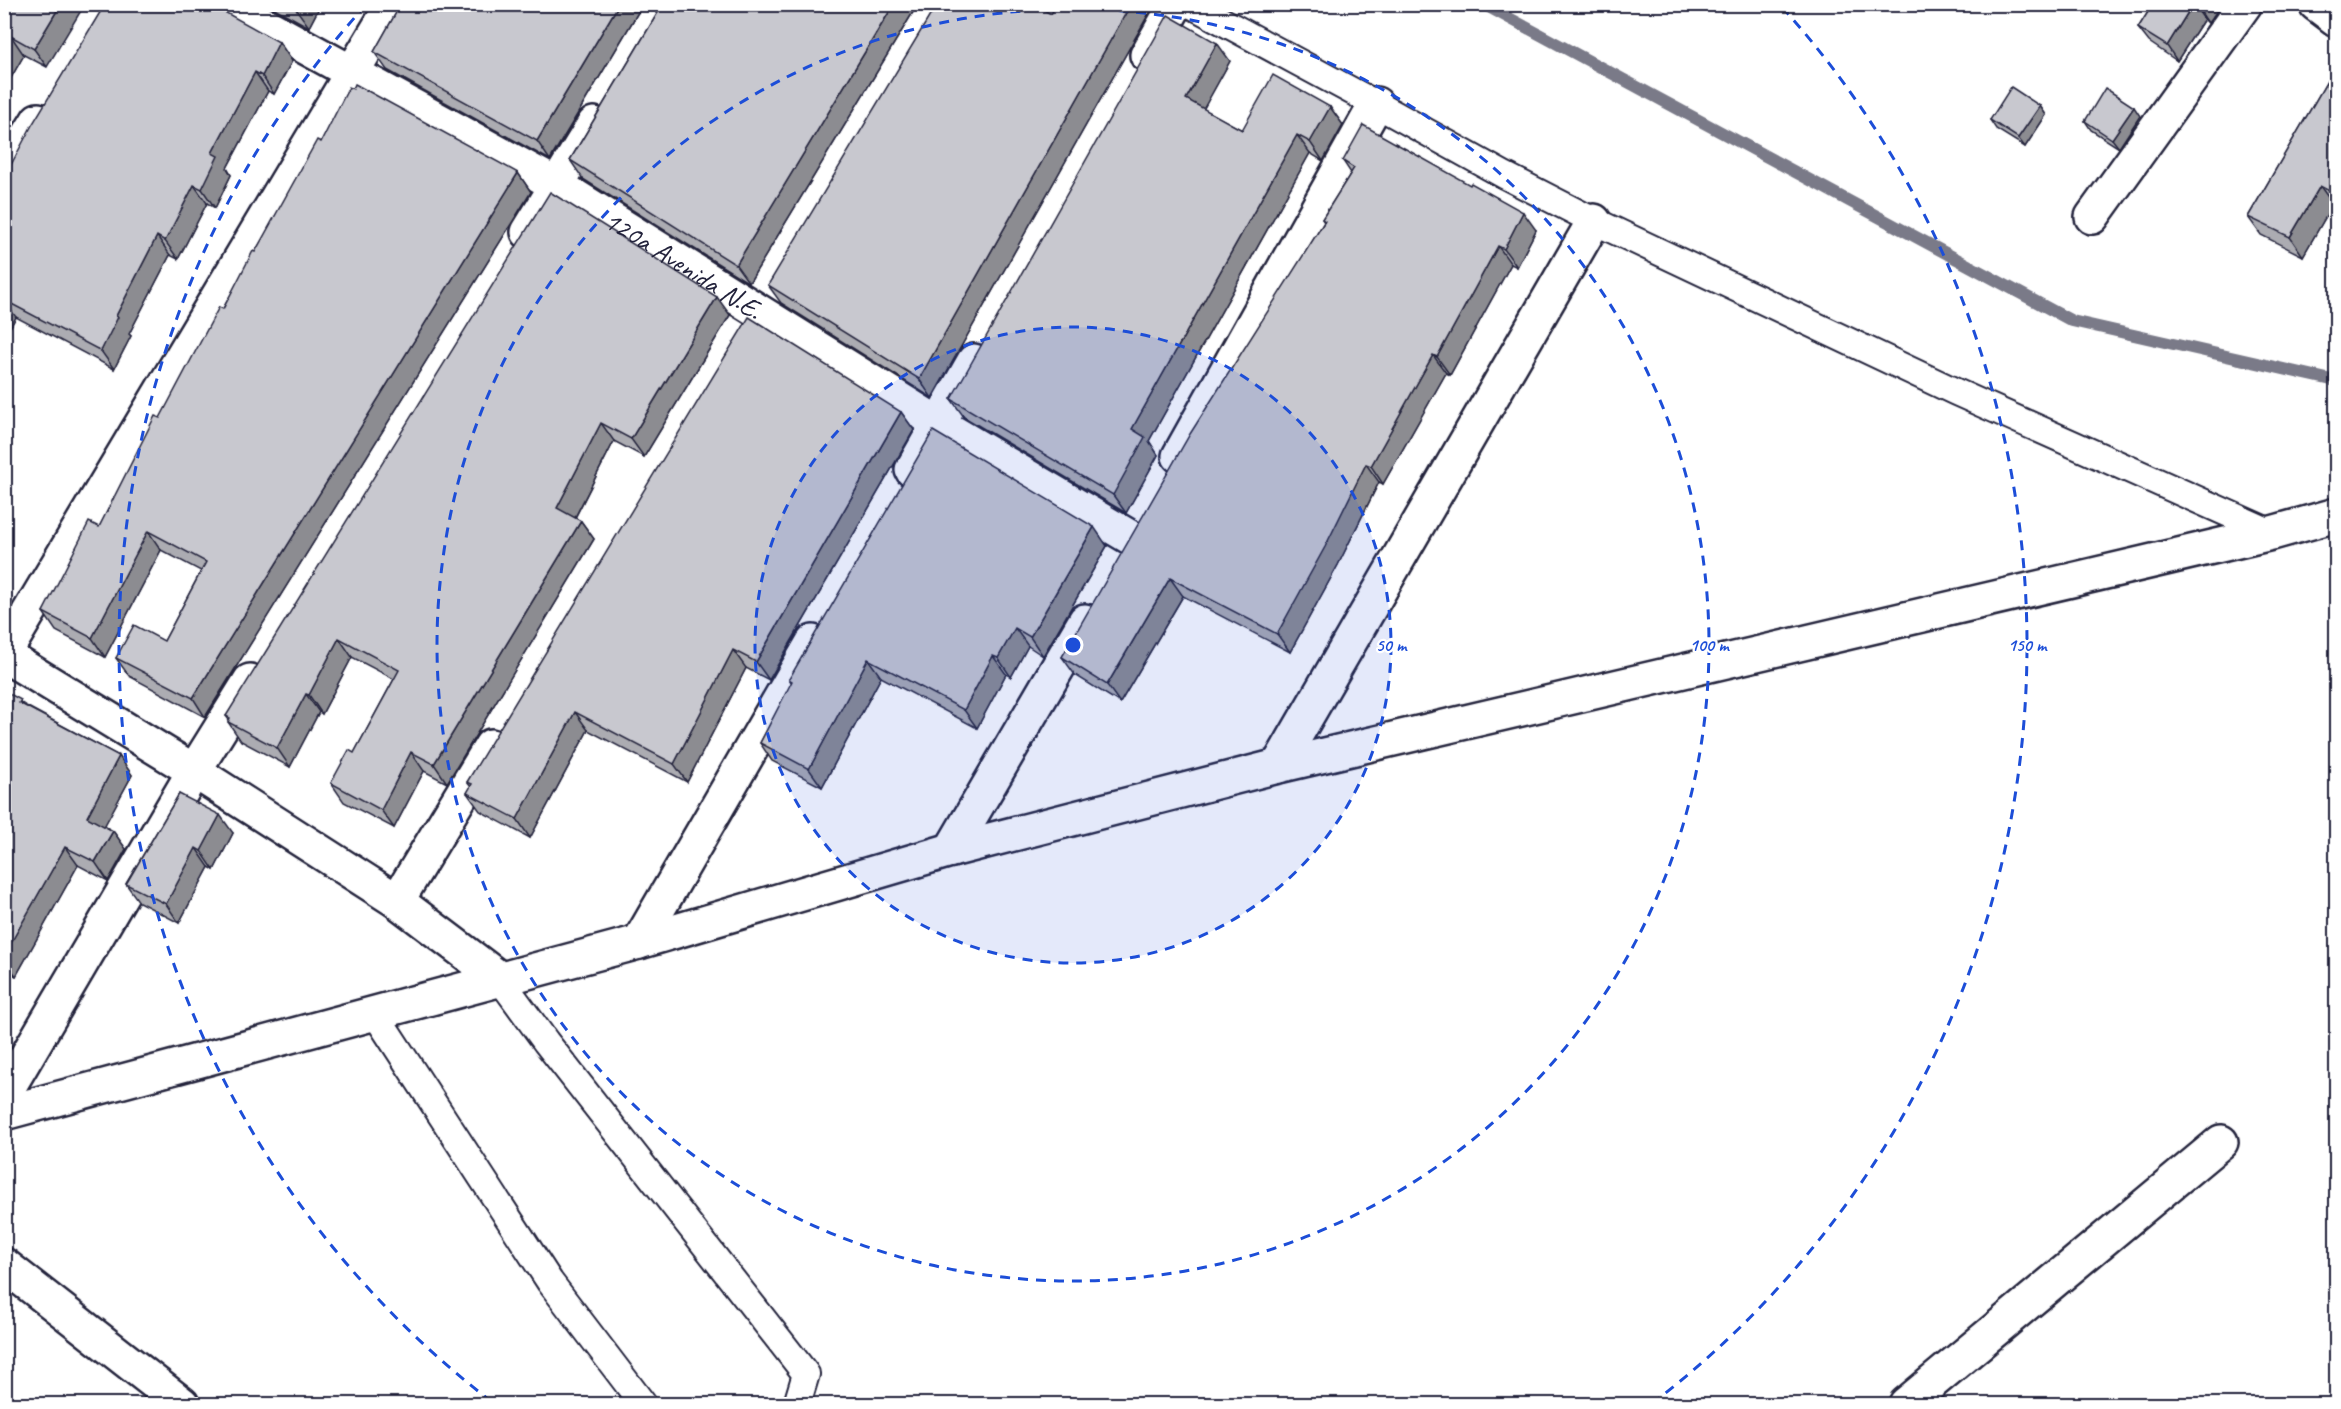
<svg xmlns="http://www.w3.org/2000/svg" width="2341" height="1409" viewBox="0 0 2341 1409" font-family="Caveat,sans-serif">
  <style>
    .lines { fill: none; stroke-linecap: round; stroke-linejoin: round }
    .stream { stroke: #7a7a88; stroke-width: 12 }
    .service-casing { stroke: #22223b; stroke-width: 30 }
    .minor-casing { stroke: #22223b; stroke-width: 38 }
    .secondary-casing { stroke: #22223b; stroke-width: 38 }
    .service { stroke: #fff; stroke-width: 26 }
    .minor { stroke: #fff; stroke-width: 33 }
    .secondary { stroke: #fff; stroke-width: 33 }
    .wall { fill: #acacb2; stroke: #22223b; stroke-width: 1.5 }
    .shaded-wall { fill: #8c8c91; stroke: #22223b; stroke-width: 1.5 }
    .building { fill: #c8c8cf; stroke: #22223b; stroke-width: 1.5 }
    .ring { fill: none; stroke: #1d4ed8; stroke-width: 3; stroke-dasharray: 10 8 }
    .labels { text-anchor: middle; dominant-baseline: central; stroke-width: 4.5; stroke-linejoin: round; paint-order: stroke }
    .street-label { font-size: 28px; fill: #22223b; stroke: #fff }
    .centre { fill: #1d4ed8; stroke: #fff; stroke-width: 3 }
    .ring-label { font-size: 18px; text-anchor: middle; font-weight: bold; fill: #1d4ed8; stroke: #fff; stroke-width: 4.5; stroke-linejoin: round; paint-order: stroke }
  </style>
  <rect width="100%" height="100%" fill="#fff"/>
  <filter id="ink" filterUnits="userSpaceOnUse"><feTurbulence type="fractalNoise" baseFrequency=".0167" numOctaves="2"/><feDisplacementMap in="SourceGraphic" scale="12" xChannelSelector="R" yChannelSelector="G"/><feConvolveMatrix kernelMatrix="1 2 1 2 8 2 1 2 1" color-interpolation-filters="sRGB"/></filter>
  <g filter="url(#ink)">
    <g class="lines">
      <path class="stream" d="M1483,4l589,317 264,60"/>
      <g class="service-casing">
        <g id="service">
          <path d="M1190,4l186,100 128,71 90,46 362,171 316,141"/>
          <path d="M500,979l46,63 260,332 -9,30"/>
          <path d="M374,1012l176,270 93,122"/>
        </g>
      </g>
      <g class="minor-casing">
        <g id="minor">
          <path id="s1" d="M227,4l330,181 382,239 194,115"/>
          <path d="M2316,4l20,15"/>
          <path d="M1147,55l29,-51"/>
          <path d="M4,175l34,-55"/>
          <path d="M2092,217l153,-213"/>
          <path d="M528,232l66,-108"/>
          <path d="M1179,456l197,-352"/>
          <path d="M912,470l62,-109"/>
          <path d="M4,654l389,-650"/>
          <path d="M4,655l190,116 203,130 103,78"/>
          <path d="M1278,766l316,-545"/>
          <path d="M951,850l134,-229"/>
          <path d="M397,901l94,-155"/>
          <path d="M639,942l174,-300"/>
          <path d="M4,1095l190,-324 56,-90"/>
          <path d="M4,1265l178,139"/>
          <path d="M1906,1404l315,-262"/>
        </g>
      </g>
      <g class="secondary-casing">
        <path id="secondary" d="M4,1113l635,-171 312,-92 327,-84 994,-233 64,-18"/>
      </g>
      <use href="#service" class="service"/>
      <use href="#minor" class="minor"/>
      <use href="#secondary" class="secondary"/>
    </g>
    <g class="wall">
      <path d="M4,4l43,63 -23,-12 -20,35z"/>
      <path d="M267,4h54l-12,23z"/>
      <path d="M401,4h242l-93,156 -163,-90 -13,-18z"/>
      <path d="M663,4h255l-169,279 -166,-104 -13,-19z"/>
      <path d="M2153,4h69l-14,19 -4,-4 -27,42 -28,-19 -11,-14z"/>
      <path d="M1051,14l97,1 -216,383 -151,-95 -13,-18z"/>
      <path d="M279,42l13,19 -18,33 -6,-3 -41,77 4,7 -16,33 -8,-5 -29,56 -8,-4 -41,79 2,2 -17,33 -98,-52 -12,21v-160z"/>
      <path d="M1230,61l-27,48 39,21 88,-23 13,18 -20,36 -13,-8 -161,288 9,14 -32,58 -162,-96 -13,-18z"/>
      <path d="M2337,64v142l-4,-2 -30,52 -42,-21 -13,-18z"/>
      <path d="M2040,106l6,9 -21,32 -29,-18 -6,-9z"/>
      <path d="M2140,116l-21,32 -28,-18 -6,-9z"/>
      <path d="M321,142l197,31 13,19 -326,525 -76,-41 -13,-18 48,-17 37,-70 -40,-21 -56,107 -49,-26 -13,-19 56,-85 156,-275z"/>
      <path d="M1343,161l193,69 -19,37 -6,-3 -61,111 -4,-2 -63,111 -4,-2 -41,83 -48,87 -107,-56 -63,107 -45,-28 -13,-18 262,-435 -2,-3 29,-46z"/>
      <path d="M730,315l-86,142 -30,-16 -39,77 6,3 13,18 -147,244 -23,-12 -30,57 -50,-26 -13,-19 23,-30 40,-74 -42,-22 -30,57 -3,-2 -29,55 -49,-26 -13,-19 1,-2 -3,-4z"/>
      <path d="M901,412l13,18 -145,250 -23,-12 -59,114 -99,-52 -58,108 -50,-27 -13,-18 4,-6 -4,-5z"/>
      <path d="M1107,546l-64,110 -15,-10 -17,31 -5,-3 -29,54 -96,-51 -59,110 -50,-26 -12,-18 32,-60 -3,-4z"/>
      <path d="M4,691l22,15 93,50 13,19 -28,51 9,5 13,18 -18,32 -30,-16 -62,111 -12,-6z"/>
      <path d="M179,794l54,39 -19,37 -5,-3 -30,56 -40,-21 -13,-18z"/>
    </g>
    <g class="shaded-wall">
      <path d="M61,4h24l-38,63 -13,-18z"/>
      <path d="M298,4h23l-12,23 -13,-18z"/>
      <path d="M619,4h24l-93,156 -13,-19z"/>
      <path d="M894,4h24l-169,279 -13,-18z"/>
      <path d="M1131,4h10l7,11 -216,383 -13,-19z"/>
      <path d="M2193,4l11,15 -27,42 -10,-15z"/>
      <path d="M2201,4h21l-14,19 -10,-15z"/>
      <path d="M11,36l13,19 -20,35v-42z"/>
      <path d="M279,42l13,19 -18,33 -12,-18z"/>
      <path d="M1217,43l13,18 -31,56 -13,-18z"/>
      <path d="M255,72l13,19 -41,77 4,7 -16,33 -13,-19 10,-36z"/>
      <path d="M2040,106l6,9 -21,32 -7,-9z"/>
      <path d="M1330,107l13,18 -20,36 -13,-19z"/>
      <path d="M2134,107l6,9 -21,32 -7,-9z"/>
      <path d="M1297,135l13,18 -161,288 9,14 -32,58 -13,-18 19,-66z"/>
      <path d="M518,173l13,19 -326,525 -12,-19z"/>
      <path d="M194,185l13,18 -29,56 -13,-18z"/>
      <path d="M2320,186l13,18 -30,52 -13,-19z"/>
      <path d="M1523,212l13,18 -19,37 -13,-18z"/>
      <path d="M157,236l13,19 -41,79 2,2 -17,33 -13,-18 15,-35z"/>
      <path d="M1498,246l13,18 -61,111 -13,-18z"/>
      <path d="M717,297l13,18 -86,142 -13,-18z"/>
      <path d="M4,301l12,16 -12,21z"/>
      <path d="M1433,355l13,18 -63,111 -12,-18z"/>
      <path d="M901,412l13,18 -145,250 -13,-18z"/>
      <path d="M601,423l13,18 -44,86 -13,-19z"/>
      <path d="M1366,464l13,18 -41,83 -48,87 -13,-18z"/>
      <path d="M581,521l13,18 -147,244 -13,-19z"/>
      <path d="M1094,527l13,19 -64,110 -13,-19z"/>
      <path d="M148,531l13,19 -56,107 -13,-19z"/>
      <path d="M1170,578l13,18 -63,107 -13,-18z"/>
      <path d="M1015,628l13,18 -17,31 -13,-19z"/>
      <path d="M339,638l13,19 -30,57 -13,-19z"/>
      <path d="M733,650l13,18 -59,114 -13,-18z"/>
      <path d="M993,656l13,18 -29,54 -13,-18z"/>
      <path d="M868,659l13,18 -59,110 -13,-18z"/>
      <path d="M306,694l13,18 -29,55 -13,-19z"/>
      <path d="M575,712l13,18 -58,108 -13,-19z"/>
      <path d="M411,752l13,19 -30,57 -13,-18z"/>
      <path d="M119,756l13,19 -33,61 -12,-19z"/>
      <path d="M220,815l13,18 -19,37 -13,-19z"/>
      <path d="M113,831l13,18 -18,32 -13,-19z"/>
      <path d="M65,847l13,18 -62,111 -12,-17v-4z"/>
      <path d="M196,848l13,19 -30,56 -13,-19z"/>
    </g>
    <g class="building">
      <path d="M4,4h57l-27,45 -23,-13 -7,12z"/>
      <path d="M105,4h105l69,38 -17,34 -7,-4 -43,81 6,3 -16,33 -8,-4 -29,56 -8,-5 -41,80 2,1 -17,34 -97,-51v-122l28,-53z"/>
      <path d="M288,4h10l-2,5z"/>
      <path d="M401,4h218l-82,137 -163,-89z"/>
      <path d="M663,4h231l-158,261 -166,-105z"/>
      <path d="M937,4h96l18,10 6,-10h74l-212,375 -151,-94z"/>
      <path d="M2153,4h40l-26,42 -29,-18z"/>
      <path d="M2194,4h7l-3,4z"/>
      <path d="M1168,15l49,28 -31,56 56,31 31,-55 57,32 -20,35 -13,-7 -165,294 13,8 -32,58 -162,-96z"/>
      <path d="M2337,64v131l-17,-9 -30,51 -42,-20z"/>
      <path d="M355,84l163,89 -325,525 -77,-40 18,-33 30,16 42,-79 -58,-31 -56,107 -49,-26 46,-90 10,5 56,-111 5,2 59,-111 4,2 30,-58 2,1 62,-112 4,2 28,-55 4,2z"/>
      <path d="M2011,87l29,19 -22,32 -28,-18z"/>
      <path d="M2105,88l29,19 -22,32 -27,-18z"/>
      <path d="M1363,125l107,60 1,-2 52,29 -19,37 -6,-3 -61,111 -4,-2 -62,111 -5,-2 -41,83 -48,87 -107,-56 -63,107 -45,-28 128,-223 135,-213 -3,-2 32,-51 -11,-7z"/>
      <path d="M550,192l167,105 -86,142 -30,-16 -44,85 24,13 -147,243 -23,-12 -30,58 -50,-27 18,-33 5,3 45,-83 -60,-32 -30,57 -3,-1 -29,54 -49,-26 2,-4 -4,-2z"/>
      <path d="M749,317l152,95 -145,250 -23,-12 -59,114 -99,-52 -58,107 -50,-26 5,-9 -5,-2z"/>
      <path d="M933,431l161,96 -64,110 -15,-9 -17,30 -5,-2 -29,54 -96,-51 -59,110 -49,-26 32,-62 -3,-2z"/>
      <path d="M4,691l17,9 -2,3 100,53 -32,61 26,14 -18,31 -30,-15 -61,108z"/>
      <path d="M179,794l41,21 -19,36 -5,-3 -30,56 -40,-20z"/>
    </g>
  </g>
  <circle cx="1073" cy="645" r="318" fill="#1d4ed8" fill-opacity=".12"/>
  <g class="ring">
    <circle cx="1073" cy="645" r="318"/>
    <circle cx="1073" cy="645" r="636"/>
    <path d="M492 1402A954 954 0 0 1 364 7M1782 7A954 954 0 0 1 1654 1402"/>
  </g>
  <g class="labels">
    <g class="street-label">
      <text stroke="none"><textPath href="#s1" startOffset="526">120a Avenida N.E.</textPath></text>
    </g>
  </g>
  <circle cx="1073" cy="645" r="9" class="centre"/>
  <g class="ring-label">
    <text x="1391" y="651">50 m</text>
    <text x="1709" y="651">100 m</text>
    <text x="2027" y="651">150 m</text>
  </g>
  <rect width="2341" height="1409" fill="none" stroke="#fff" stroke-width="24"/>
  <rect x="12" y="12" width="2317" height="1385" fill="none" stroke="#22223b" stroke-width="2" filter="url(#ink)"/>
</svg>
